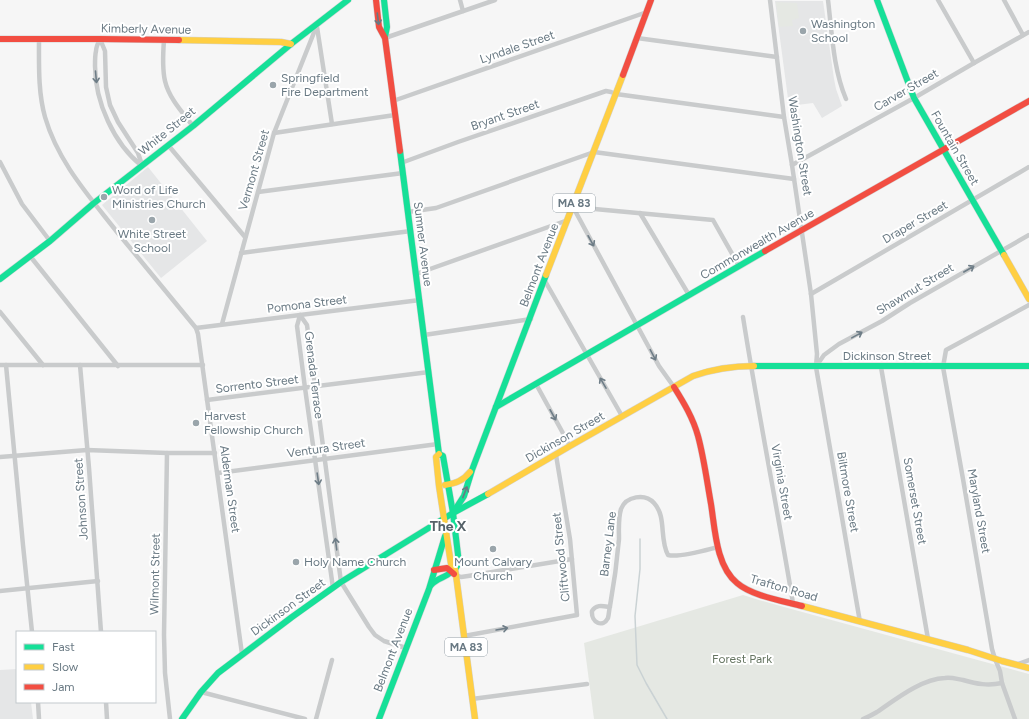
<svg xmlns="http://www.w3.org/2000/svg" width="1029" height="719" viewBox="0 0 1029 719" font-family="Figtree,sans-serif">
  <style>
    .built { fill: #e5e6e7 }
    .green { fill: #e5e8e3 }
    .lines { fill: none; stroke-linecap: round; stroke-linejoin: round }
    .stream { stroke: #cad2d4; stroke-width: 1.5 }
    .fast-casing { stroke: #d2d3d4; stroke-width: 7 }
    .slow-casing { stroke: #d2d3d4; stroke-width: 7 }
    .jam-casing { stroke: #d2d3d4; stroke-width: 7 }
    .street { stroke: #c9cbcc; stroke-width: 4.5 }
    .fast { stroke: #16e098; stroke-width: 6 }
    .slow { stroke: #ffcf43; stroke-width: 6 }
    .jam { stroke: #f24e42; stroke-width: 6 }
    .oneway { stroke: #697983 }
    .oneway2 { stroke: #6e7d87 }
    .poi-dot { fill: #9aa5ab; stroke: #fff; stroke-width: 1.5 }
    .labels { text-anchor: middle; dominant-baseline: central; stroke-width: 4; stroke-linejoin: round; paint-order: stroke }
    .shield { fill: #fff; stroke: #96a1a8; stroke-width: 1 }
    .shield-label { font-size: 11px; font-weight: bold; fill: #697983 }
    .poi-label { font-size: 12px; fill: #697983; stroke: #fff; text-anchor: start }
    .street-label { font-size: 12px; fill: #697983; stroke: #fff }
    .park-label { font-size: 12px; fill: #677663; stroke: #fff }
    .quarter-label { font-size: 14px; font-weight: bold; fill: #566269; stroke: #fff }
  </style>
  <rect width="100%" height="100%" fill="#f6f6f6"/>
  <g class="built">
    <path d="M775,1h48l11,78 2,10 6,17 -20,12 -9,-15 -24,3z"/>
    <path d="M148,167l59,74 -46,37 -59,-73z"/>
    <path d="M17,669v33h14l2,17h-33v-49z"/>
  </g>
  <g class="green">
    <path d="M776,2l21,1 2,15 -7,2 1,6 -14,1z"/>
    <path d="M743,595l16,5 25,7 245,67v45h-435l-10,-76z"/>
  </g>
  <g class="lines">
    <path class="stream" d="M640,539v30l-5,47 2,49 9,18 21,36"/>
    <g class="fast-casing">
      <g id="fast">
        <path d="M384,0l3,27 -2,10"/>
        <path d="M877,0l37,98 90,157"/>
        <path d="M400,151l39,303 4,2 10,57 6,50 -4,6"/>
        <path d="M0,279l50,-38 44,-38 99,-77 98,-82 57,-44"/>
        <path d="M754,366h275"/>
        <path d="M496,407l269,-156"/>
        <path d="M453,513l11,-17 8,-26 74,-195"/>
        <path d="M431,585c6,-7 14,-7 20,-13"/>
        <path d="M182,719l19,-27 17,-19 74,-56 49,-35 112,-69 35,-19"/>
        <path d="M379,719l50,-130 16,-53"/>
      </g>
    </g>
    <g class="slow-casing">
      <g id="slow">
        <path d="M179,40l102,2 10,2"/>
        <path d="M1004,255l25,44"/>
        <path d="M546,275l77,-200"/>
        <path d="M439,454l-3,3 3,29 12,78 4,5 1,6 19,144"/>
        <path d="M445,485c11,-2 18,-4 25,-13"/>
        <path d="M488,494l82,-48 123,-70c20,-7 40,-10 61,-10"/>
        <path d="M802,606l166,44 34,11 27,7"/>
      </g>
    </g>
    <g class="jam-casing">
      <g id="jam">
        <path d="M376,0l3,27 6,11 15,113"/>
        <path d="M0,39h100l79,1"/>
        <path d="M623,75l28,-75"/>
        <path d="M765,251l264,-150"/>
        <path d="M674,387c10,16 19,31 24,49 6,22 9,46 13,68 4,25 5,62 26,79 15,13 46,18 65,23"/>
        <path d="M434,570l13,-2 7,6"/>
      </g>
    </g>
    <g class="street">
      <path d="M460,0l3,11"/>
      <path d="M770,0l14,117 8,48 19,129 6,60 -1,13 44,255"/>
      <path d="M828,0c4,33 5,68 18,99"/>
      <path d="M938,0l36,63"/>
      <path d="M1004,0l19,35"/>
      <path d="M317,27l15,97"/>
      <path d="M385,38l110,-38"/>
      <path d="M637,38l140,19"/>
      <path d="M39,39c0,26 -1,53 6,78 13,45 44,79 72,115 26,32 53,64 79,96l2,6 44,320"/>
      <path d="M100,39c-2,4 -4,8 -4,12 -1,4 -1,10 -1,15 0,36 19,78 47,100"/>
      <path d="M100,39l5,12 1,36 4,18 8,17 20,31 4,12"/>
      <path d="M164,40c-1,13 -2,28 1,41 4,17 17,31 28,45"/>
      <path d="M393,101l254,-89"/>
      <path d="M274,133l121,-18"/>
      <path d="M168,145l77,92"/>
      <path d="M0,162l22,42 28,37"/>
      <path d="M401,163l57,-21 148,-51 5,1 5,2 168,23"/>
      <path d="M792,165l122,-67 60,-35 55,-31"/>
      <path d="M258,192l145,-19"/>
      <path d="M573,207l86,159 15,21"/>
      <path d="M573,207l140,13 26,46"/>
      <path d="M408,212l28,-4 158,-56 200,27"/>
      <path d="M640,213l49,82"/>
      <path d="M241,253l170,-22"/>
      <path d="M30,256l88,110"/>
      <path d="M416,274l152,-54"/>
      <path d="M545,281l77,135"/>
      <path d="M811,294l218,-127"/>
      <path d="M0,312l43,53"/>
      <path d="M300,315l7,10 34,257 28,45 6,8 9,6 22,7"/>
      <path d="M300,315l-3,11 8,62 28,200"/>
      <path d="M743,317c15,95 34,190 50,286"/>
      <path d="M222,324l52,-191 43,-108"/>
      <path d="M196,328l224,-28"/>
      <path d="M424,335l107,-16"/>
      <path d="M0,365h203"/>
      <path d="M6,365l17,180 9,87"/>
      <path d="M80,365l9,103 12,164"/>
      <path d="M817,365l7,-10 15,-11 43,-23 28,-18 119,-68"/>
      <path d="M881,367l47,272"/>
      <path d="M536,384l34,62"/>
      <path d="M207,400l222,-28"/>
      <path d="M167,453l-3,182 1,38 5,46"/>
      <path d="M0,457l87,-7 80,3h48"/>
      <path d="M218,473l220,-29"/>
      <path d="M456,575l5,2 7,-1 104,-17"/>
      <path d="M0,591l98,-10"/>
      <path d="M610,607c-7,-1 -14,-3 -18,4 -1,12 11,17 16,7 1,-4 1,-8 2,-12 4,-22 7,-44 9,-67 0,-9 -1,-20 2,-30 5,-13 24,-16 33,-6 13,14 5,36 14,52 12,3 38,-5 50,-8"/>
      <path d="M464,636l113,-21 -7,-76 -14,-84"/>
      <path d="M1018,664l11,-4"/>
      <path d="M201,692l104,27"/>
      <path d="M472,699l115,-15"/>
      <path d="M38,702l1,17"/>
      <path d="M106,702l1,17"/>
      <path d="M316,719l16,-59"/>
      <path d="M863,719c5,-2 9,-4 14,-7 19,-13 44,-33 68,-34 6,-1 12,1 18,2 14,4 25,6 39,3"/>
      <path d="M1015,719l-13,-36 -2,-12 -5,-12 -3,-10 -29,-170 -20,-112 3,-17 83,-45"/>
    </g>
    <use href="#fast" class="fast"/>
    <use href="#slow" class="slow"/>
    <use href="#jam" class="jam"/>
  </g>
  <defs><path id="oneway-shaft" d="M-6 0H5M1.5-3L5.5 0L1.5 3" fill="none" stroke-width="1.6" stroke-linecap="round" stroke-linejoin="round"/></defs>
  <g class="oneway">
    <use href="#oneway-shaft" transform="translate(378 19) rotate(83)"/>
    <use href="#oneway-shaft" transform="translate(465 492) rotate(-69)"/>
  </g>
  <g class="oneway2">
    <use href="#oneway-shaft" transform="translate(96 77) rotate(85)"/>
    <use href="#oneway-shaft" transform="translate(591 241) rotate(61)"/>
    <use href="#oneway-shaft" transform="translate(969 269) rotate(-30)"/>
    <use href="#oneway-shaft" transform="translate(857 335) rotate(-29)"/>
    <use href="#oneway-shaft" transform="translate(653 355) rotate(62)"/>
    <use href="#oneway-shaft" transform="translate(603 383) rotate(-120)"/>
    <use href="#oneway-shaft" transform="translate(553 415) rotate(61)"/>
    <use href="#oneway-shaft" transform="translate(318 479) rotate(82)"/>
    <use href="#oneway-shaft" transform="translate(336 544) rotate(-97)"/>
    <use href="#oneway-shaft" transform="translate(502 629) rotate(-10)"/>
  </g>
  <g class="poi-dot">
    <circle cx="803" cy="31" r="4"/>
    <circle cx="273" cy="85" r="4"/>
    <circle cx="104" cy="197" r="4"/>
    <circle cx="152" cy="220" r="4"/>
    <circle cx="196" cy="423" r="4"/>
    <circle cx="493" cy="549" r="4"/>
    <circle cx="296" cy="562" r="4"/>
  </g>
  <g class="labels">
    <g class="shield">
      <rect x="553" y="194" width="42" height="18" rx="3"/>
      <rect x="445" y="638" width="42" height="18" rx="3"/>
    </g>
    <g class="shield-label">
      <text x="574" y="203">MA 83</text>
      <text x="466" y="647">MA 83</text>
    </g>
    <g class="poi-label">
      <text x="811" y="24">Washington<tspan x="811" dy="14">School</tspan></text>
      <text x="281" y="78">Springfield<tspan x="281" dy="14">Fire Department</tspan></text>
      <text x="112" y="190">Word of Life<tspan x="112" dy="14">Ministries Church</tspan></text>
      <text x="152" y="234" text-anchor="middle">White Street<tspan x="152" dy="14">School</tspan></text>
      <text x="204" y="416">Harvest<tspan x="204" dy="14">Fellowship Church</tspan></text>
      <text x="304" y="562">Holy Name Church</text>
      <text x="493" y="562" text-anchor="middle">Mount Calvary<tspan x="493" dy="14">Church</tspan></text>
    </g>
    <g class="street-label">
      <text transform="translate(146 29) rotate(1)">Kimberly Avenue</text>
      <text transform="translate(517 47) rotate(-19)">Lyndale Street</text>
      <text transform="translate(906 90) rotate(-30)">Carver Street</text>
      <text transform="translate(505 115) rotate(-19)">Bryant Street</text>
      <text transform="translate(167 131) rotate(-39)">White Street</text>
      <text transform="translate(800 146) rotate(81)">Washington Street</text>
      <text transform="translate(955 148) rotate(60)">Fountain Street</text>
      <text transform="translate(254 170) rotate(-74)">Vermont Street</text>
      <text transform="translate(915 222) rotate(-30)">Draper Street</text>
      <text transform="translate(423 244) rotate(83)">Sumner Avenue</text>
      <text transform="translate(757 244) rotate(-30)">Commonwealth Avenue</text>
      <text transform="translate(539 265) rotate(-69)">Belmont Avenue</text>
      <text transform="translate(915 289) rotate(-31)">Shawmut Street</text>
      <text transform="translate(307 304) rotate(-7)">Pomona Street</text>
      <text x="887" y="356">Dickinson Street</text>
      <text transform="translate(314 375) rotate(83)">Grenada Terrace</text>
      <text transform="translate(257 384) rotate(-7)">Sorrento Street</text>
      <text transform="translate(565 437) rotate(-30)">Dickinson Street</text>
      <text transform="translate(326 448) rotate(-8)">Ventura Street</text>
      <text transform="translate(782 482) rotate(80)">Virginia Street</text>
      <text transform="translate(230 489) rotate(82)">Alderman Street</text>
      <text transform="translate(848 492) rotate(80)">Biltmore Street</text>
      <text transform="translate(81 499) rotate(-94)">Johnson Street</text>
      <text transform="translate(915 501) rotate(80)">Somerset Street</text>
      <text transform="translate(979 511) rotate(80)">Maryland Street</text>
      <text transform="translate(608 544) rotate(-83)">Barney Lane</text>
      <text transform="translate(561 557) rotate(-96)">Cliftwood Street</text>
      <text transform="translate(155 574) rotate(-89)">Wilmont Street</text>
      <text transform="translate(784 588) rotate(16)">Trafton Road</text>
      <text transform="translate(288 607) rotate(-36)">Dickinson Street</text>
      <text transform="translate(393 650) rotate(-69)">Belmont Avenue</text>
    </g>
    <g class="park-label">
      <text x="742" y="659">Forest Park</text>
    </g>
    <g class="quarter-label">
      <text x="448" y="526">The X</text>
    </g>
  </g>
  <rect x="16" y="631" width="140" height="72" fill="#ffffff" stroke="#c3c9cd"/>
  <rect x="24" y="644" width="20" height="6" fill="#16e098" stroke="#c3c9cd"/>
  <text x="52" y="651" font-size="12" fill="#697983">Fast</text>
  <rect x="24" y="664" width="20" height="6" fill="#ffcf43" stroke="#c3c9cd"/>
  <text x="52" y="671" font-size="12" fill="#697983">Slow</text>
  <rect x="24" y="684" width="20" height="6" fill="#f24e42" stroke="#c3c9cd"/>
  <text x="52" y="691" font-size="12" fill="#697983">Jam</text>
</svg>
